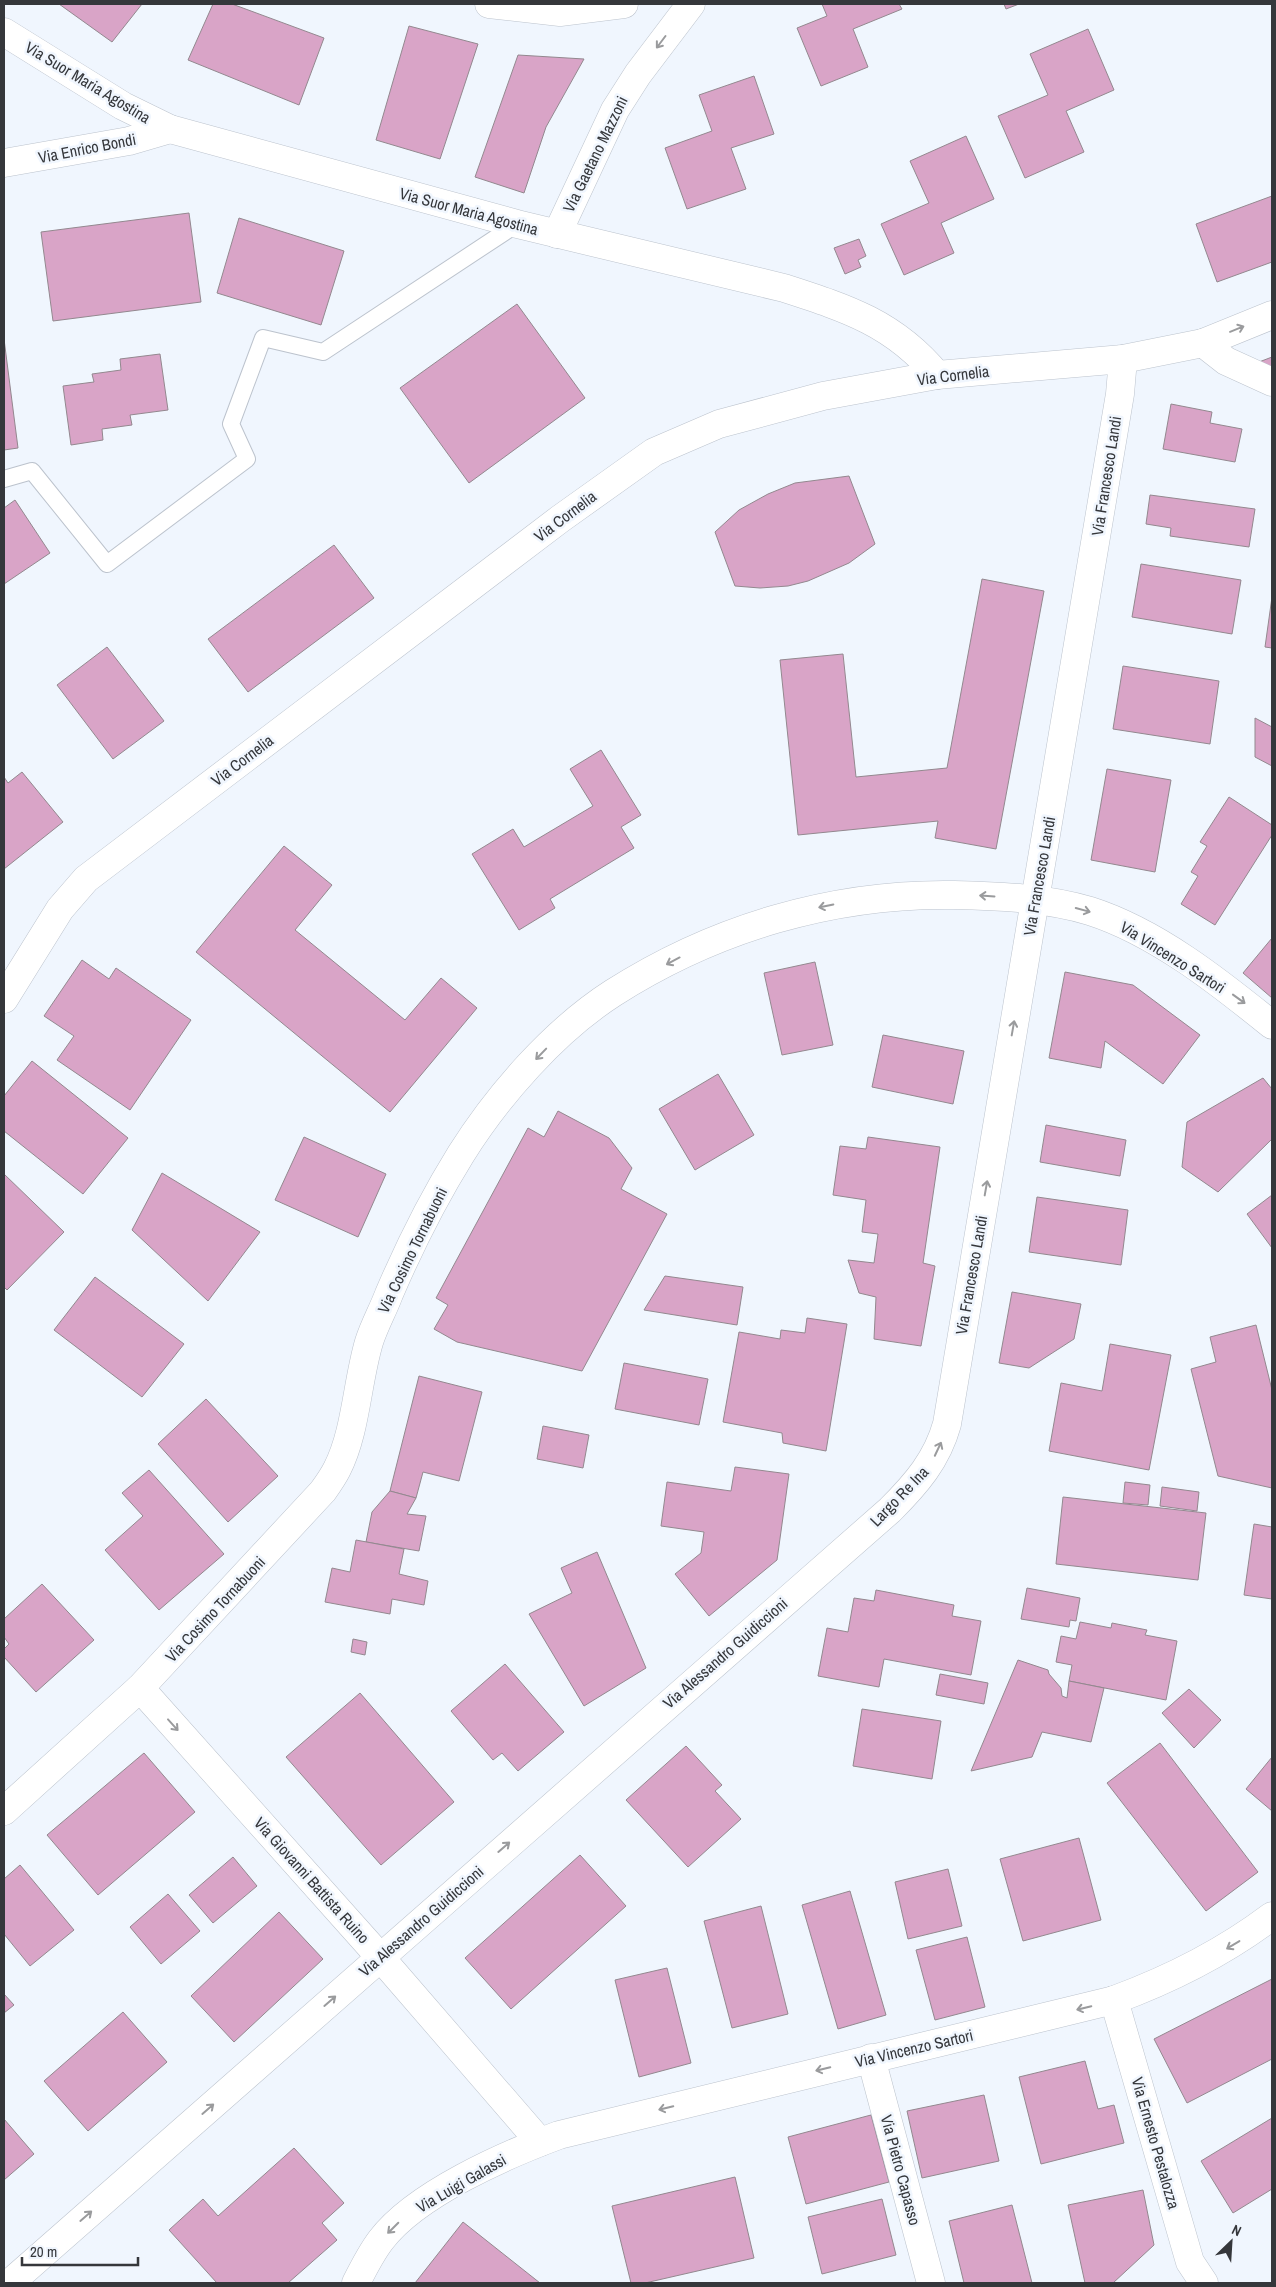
<svg xmlns="http://www.w3.org/2000/svg" width="1276" height="2287" viewBox="0 0 1276 2287" font-family="'Archivo Narrow',sans-serif">
  <style>
    .building { fill: #d9a4c7; stroke: #93888f }
    .lines { fill: none; stroke-linecap: round; stroke-linejoin: round }
    .service-casing { stroke: #bcc3cd; stroke-width: 18 }
    .minor-casing { stroke: #bcc3cd; stroke-width: 29 }
    .tertiary-casing { stroke: #bcc3cd; stroke-width: 29 }
    .service { stroke: #fff; stroke-width: 16 }
    .minor { stroke: #fff; stroke-width: 28 }
    .tertiary { stroke: #fff; stroke-width: 28 }
    .oneway { stroke: #9a9b9d }
    .labels { text-anchor: middle; dominant-baseline: central; stroke-width: 5; stroke-linejoin: round; paint-order: stroke }
    .street-label { font-size: 16px; fill: #35373b; stroke: #f0f6fe }
  </style>
  <rect width="100%" height="100%" fill="#f0f6fe"/>
  <g class="building">
    <path d="M59,4h83l-30,38z"/>
    <path d="M213,4h19l92,34 -25,67 -111,-45z"/>
    <path d="M822,4h77l3,5 -49,20 15,38 -47,19 -24,-58 30,-12z"/>
    <path d="M1004,4h15l-13,5z"/>
    <path d="M409,26l69,18 -38,115 -64,-19z"/>
    <path d="M1088,29l26,61 -48,21 18,41 -59,26 -27,-62 50,-21 -18,-41z"/>
    <path d="M518,55l66,4 -38,68 -22,66 -49,-16z"/>
    <path d="M754,76l20,58 -43,14 15,41 -59,20 -22,-61 47,-17 -13,-36z"/>
    <path d="M966,136l28,63 -53,24 13,30 -50,22 -23,-51 48,-21 -19,-42z"/>
    <path d="M1272,196v66l-55,20 -21,-58z"/>
    <path d="M189,213l12,89 -148,19 -12,-89z"/>
    <path d="M239,218l105,33 -23,74 -104,-32z"/>
    <path d="M859,239l7,17 -8,4 3,7 -16,7 -11,-26z"/>
    <path d="M517,304l68,94 -116,85 -69,-95z"/>
    <path d="M4,339l14,109 -14,2z"/>
    <path d="M160,354l8,56 -38,5 2,10 -30,4 1,11 -32,5 -8,-59 31,-4 -2,-8 29,-4 -1,-11z"/>
    <path d="M1272,357v12l-13,-7z"/>
    <path d="M1171,404l41,8 -2,11 32,6 -7,33 -72,-13z"/>
    <path d="M849,476l26,68 -26,19 -41,18 -20,5 -28,2 -25,-2 -20,-54 24,-22 29,-16 27,-11z"/>
    <path d="M1150,495l105,14 -6,38 -79,-11 1,-8 -25,-4z"/>
    <path d="M15,500l35,53 -46,31v-76z"/>
    <path d="M334,545l40,53 -126,94 -40,-53z"/>
    <path d="M1141,564l100,16 -9,54 -100,-17z"/>
    <path d="M982,579l62,12 -48,258 -61,-11 3,-17 -140,14 -18,-175 63,-6 13,123 91,-9z"/>
    <path d="M1272,597v51l-7,-1z"/>
    <path d="M107,647l57,74 -51,38 -56,-74z"/>
    <path d="M1123,666l96,15 -9,63 -97,-15z"/>
    <path d="M1255,718l17,9v39l-17,-9z"/>
    <path d="M601,750l40,65 -20,12 13,21 -84,51 5,9 -36,22 -47,-76 41,-25 11,18 69,-41 -23,-37z"/>
    <path d="M1107,769l64,11 -16,92 -64,-12z"/>
    <path d="M22,772l41,50 -59,47v-92l4,6z"/>
    <path d="M1229,797l43,28v10l-57,90 -34,-21 17,-28 -7,-4 16,-26 -7,-4z"/>
    <path d="M284,846l48,39 -37,45 110,90 36,-42 36,30 -87,104 -194,-160z"/>
    <path d="M1272,938v60l-29,-25z"/>
    <path d="M82,960l27,19 7,-11 75,52 -61,90 -73,-50 17,-24 -30,-20z"/>
    <path d="M815,962l18,83 -51,10 -18,-82z"/>
    <path d="M1065,972l68,13 67,50 -37,49 -58,-43 -4,27 -52,-10z"/>
    <path d="M883,1035l81,16 -11,53 -81,-17z"/>
    <path d="M32,1061l96,77 -45,56 -79,-63v-35z"/>
    <path d="M718,1074l36,61 -59,35 -36,-61z"/>
    <path d="M1263,1078l9,11v50l-54,53 -36,-25 5,-45z"/>
    <path d="M558,1111l51,27 23,30 -11,21 46,25 -85,157 -125,-29 -23,-13 14,-24 -12,-7 92,-170 16,9z"/>
    <path d="M1046,1125l80,15 -6,36 -80,-14z"/>
    <path d="M304,1137l82,37 -28,63 -83,-37z"/>
    <path d="M868,1137l72,10 -17,116 12,3 -14,80 -47,-7 2,-42 -17,-4 -11,-33 26,3 4,-29 -16,-2 4,-32 -33,-5 7,-49 26,3z"/>
    <path d="M162,1173l98,59 -52,69 -76,-71z"/>
    <path d="M4,1174l60,58 -57,58 -3,-3z"/>
    <path d="M1272,1195v53l-25,-34z"/>
    <path d="M1037,1197l91,13 -7,55 -92,-13z"/>
    <path d="M665,1276l78,11 -6,38 -93,-15z"/>
    <path d="M95,1277l89,67 -42,53 -88,-67z"/>
    <path d="M1012,1292l69,12 -7,35 -45,29 -30,-5z"/>
    <path d="M807,1318l40,6 -21,127 -43,-8 -1,-10 -59,-11 16,-90 41,7 1,-9 24,3z"/>
    <path d="M1256,1325l16,65v98l-54,-12 -27,-107 25,-7 -6,-25z"/>
    <path d="M1110,1344l61,11 -22,115 -100,-19 12,-68 41,8z"/>
    <path d="M624,1363l84,16 -9,46 -84,-16z"/>
    <path d="M419,1376l63,16 -23,89 -36,-9 -7,26 -26,-7z"/>
    <path d="M206,1399l72,77 -50,46 -70,-78z"/>
    <path d="M543,1426l46,9 -6,33 -46,-9z"/>
    <path d="M735,1467l54,7 -12,86 -68,56 -34,-42 26,-21 3,-21 -43,-6 6,-44 64,9z"/>
    <path d="M149,1470l75,84 -65,56 -54,-60 38,-34 -21,-23z"/>
    <path d="M1125,1482l25,3 -2,20 -25,-2z"/>
    <path d="M1162,1487l37,5 -2,19 -37,-5z"/>
    <path d="M390,1491l26,7 -9,16 19,2 -7,35 -53,-9 6,-30z"/>
    <path d="M1063,1497l143,16 -8,67 -142,-16z"/>
    <path d="M1254,1524l18,3v72l-28,-4z"/>
    <path d="M356,1540l48,9 -5,25 29,7 -4,24 -32,-6 -2,15 -65,-12 7,-34 18,4z"/>
    <path d="M597,1552l49,116 -62,38 -55,-92 43,-21 -11,-25z"/>
    <path d="M42,1584l52,56 -58,52 -32,-35v-8l5,-5 -5,-7v-18z"/>
    <path d="M1027,1588l53,10 -4,23 -6,-1 -1,7 -48,-8z"/>
    <path d="M876,1590l78,15 -2,11 29,5 -10,54 -87,-16 -5,28 -61,-11 9,-48 21,4 6,-34 20,3z"/>
    <path d="M1080,1622l31,6 1,-5 35,7 -2,5 32,6 -11,59 -97,-19 3,-16 -16,-3 5,-26 15,3z"/>
    <path d="M353,1639l14,3 -2,13 -14,-3z"/>
    <path d="M1018,1660l30,10 1,4 12,14 1,8 5,2 2,-17 35,7 -13,54 -49,-10 -10,25 -61,14z"/>
    <path d="M505,1664l59,68 -46,39 -16,-18 -9,7 -42,-49z"/>
    <path d="M940,1674l48,9 -4,21 -48,-9z"/>
    <path d="M1189,1689l32,31 -27,28 -32,-35z"/>
    <path d="M360,1693l94,109 -73,63 -95,-108z"/>
    <path d="M862,1709l79,12 -9,58 -79,-13z"/>
    <path d="M1160,1743l98,129 -52,39 -99,-128z"/>
    <path d="M686,1746l36,39 -7,6 26,28 -53,48 -62,-67z"/>
    <path d="M144,1753l51,59 -97,83 -51,-60z"/>
    <path d="M1272,1757v54l-26,-22z"/>
    <path d="M1079,1838l22,82 -78,21 -23,-82z"/>
    <path d="M580,1855l46,51 -115,103 -46,-51z"/>
    <path d="M233,1857l24,29 -44,37 -24,-28z"/>
    <path d="M20,1865l54,65 -44,36 -26,-32v-55z"/>
    <path d="M948,1869l14,57 -54,13 -13,-57z"/>
    <path d="M850,1891l36,124 -48,14 -36,-124z"/>
    <path d="M168,1894l32,37 -39,33 -31,-37z"/>
    <path d="M761,1906l27,108 -56,14 -28,-107z"/>
    <path d="M279,1912l44,47 -89,83 -43,-46z"/>
    <path d="M967,1937l18,70 -50,13 -19,-70z"/>
    <path d="M667,1968l24,95 -52,14 -24,-97z"/>
    <path d="M1272,1979v80l-85,44 -33,-64z"/>
    <path d="M4,1994l10,11 -10,8z"/>
    <path d="M123,2012l44,50 -79,69 -44,-50z"/>
    <path d="M1085,2061l13,48 16,-4 10,38 -83,21 -22,-87z"/>
    <path d="M984,2095l15,66 -77,17 -15,-67z"/>
    <path d="M871,2115l18,67 -83,22 -18,-67z"/>
    <path d="M1272,2118v71l-39,24 -32,-52z"/>
    <path d="M4,2119l30,35 -30,26z"/>
    <path d="M294,2148l50,55 -22,20 15,17 -49,43h-71l-48,-53 34,-31 15,17z"/>
    <path d="M735,2177l19,81 -109,25h-14l-19,-77z"/>
    <path d="M1143,2190l11,55 -41,38h-28l-17,-78z"/>
    <path d="M882,2199l14,56 -74,19 -14,-57z"/>
    <path d="M1012,2205l20,78h-68l-15,-62z"/>
    <path d="M463,2222l77,61h-125z"/>
  </g>
  <g class="lines">
    <g class="service-casing">
      <path id="service" d="M4,479l28,-8 75,93 140,-105 -16,-35 32,-86 60,14 194,-128"/>
    </g>
    <g class="minor-casing">
      <g id="minor">
        <path d="M489,4l71,8 64,-8"/>
        <path d="M4,163l125,-22 41,-12"/>
        <path d="M1203,343l23,18 46,21"/>
        <path d="M140,1688l240,269 160,185"/>
        <path d="M4,1811l136,-123 183,-197c5,-7 10,-14 14,-22 19,-37 20,-87 32,-127 5,-16 14,-32 20,-48 21,-49 44,-95 72,-140 37,-59 93,-123 152,-161 102,-65 220,-100 341,-98 45,1 93,3 136,16 66,21 129,71 182,114"/>
        <path d="M1114,2000l76,262 14,21"/>
        <path d="M871,2058l60,225"/>
        <path d="M10,2283l880,-773c26,-26 47,-50 57,-86l173,-1030 3,-35"/>
        <path d="M356,2283c7,-14 15,-30 25,-43 35,-46 124,-85 178,-105l555,-135c57,-21 109,-47 158,-84"/>
      </g>
    </g>
    <g class="tertiary-casing">
      <g id="tertiary">
        <path d="M4,32l119,74 47,23 347,95 267,64c62,20 110,35 153,87"/>
        <path d="M557,234l58,-124 23,-36 53,-70"/>
        <path d="M4,999l56,-90 26,-30 474,-360 94,-67 65,-28 104,-28 114,-21 186,-16 80,-16 69,-28"/>
      </g>
    </g>
    <use href="#service" class="service"/>
    <use href="#minor" class="minor"/>
    <use href="#tertiary" class="tertiary"/>
  </g>
  <defs><path id="oneway-shaft" d="M-6 0H5M1.5-3L5.5 0L1.5 3" fill="none" stroke-width="1.6" stroke-linecap="round" stroke-linejoin="round" transform="scale(1.25)"/></defs>
  <g class="oneway">
    <use href="#oneway-shaft" transform="translate(661 42) rotate(127)"/>
    <use href="#oneway-shaft" transform="translate(1237 329) rotate(-22)"/>
    <use href="#oneway-shaft" transform="translate(987 896) rotate(-176)"/>
    <use href="#oneway-shaft" transform="translate(826 906) rotate(168)"/>
    <use href="#oneway-shaft" transform="translate(1083 910) rotate(15)"/>
    <use href="#oneway-shaft" transform="translate(673 961) rotate(152)"/>
    <use href="#oneway-shaft" transform="translate(1239 999) rotate(36)"/>
    <use href="#oneway-shaft" transform="translate(1013 1028) rotate(-80)"/>
    <use href="#oneway-shaft" transform="translate(541 1054) rotate(134)"/>
    <use href="#oneway-shaft" transform="translate(986 1188) rotate(-80)"/>
    <use href="#oneway-shaft" transform="translate(938 1449) rotate(-65)"/>
    <use href="#oneway-shaft" transform="translate(173 1725) rotate(48)"/>
    <use href="#oneway-shaft" transform="translate(504 1847) rotate(-41)"/>
    <use href="#oneway-shaft" transform="translate(1233 1945) rotate(149)"/>
    <use href="#oneway-shaft" transform="translate(330 2001) rotate(-41)"/>
    <use href="#oneway-shaft" transform="translate(1084 2008) rotate(167)"/>
    <use href="#oneway-shaft" transform="translate(823 2069) rotate(166)"/>
    <use href="#oneway-shaft" transform="translate(666 2108) rotate(166)"/>
    <use href="#oneway-shaft" transform="translate(208 2109) rotate(-41)"/>
    <use href="#oneway-shaft" transform="translate(86 2216) rotate(-41)"/>
    <use href="#oneway-shaft" transform="translate(393 2228) rotate(135)"/>
  </g>
  <g class="labels">
    <g class="street-label">
      <text transform="translate(88 82) rotate(31)">Via Suor Maria Agostina</text>
      <text transform="translate(87 148) rotate(-11)">Via Enrico Bondi</text>
      <text transform="translate(595 154) rotate(-64)">Via Gaetano Mazzoni</text>
      <text transform="translate(469 211) rotate(15)">Via Suor Maria Agostina</text>
      <text transform="translate(953 375) rotate(-7)">Via Cornelia</text>
      <text transform="translate(1106 476) rotate(-81)">Via Francesco Landi</text>
      <text transform="translate(565 516) rotate(-37)">Via Cornelia</text>
      <text transform="translate(242 760) rotate(-37)">Via Cornelia</text>
      <text transform="translate(1039 876) rotate(-80)">Via Francesco Landi</text>
      <text transform="translate(1173 957) rotate(32)">Via Vincenzo Sartori</text>
      <text transform="translate(412 1250) rotate(-64)">Via Cosimo Tornabuoni</text>
      <text transform="translate(971 1275) rotate(-80)">Via Francesco Landi</text>
      <text transform="translate(899 1496) rotate(-46)">Largo Re Ina</text>
      <text transform="translate(215 1609) rotate(-47)">Via Cosimo Tornabuoni</text>
      <text transform="translate(725 1653) rotate(-41)">Via Alessandro Guidiccioni</text>
      <text transform="translate(312 1880) rotate(48)">Via Giovanni Battista Ruino</text>
      <text transform="translate(421 1921) rotate(-41)">Via Alessandro Guidiccioni</text>
      <text transform="translate(914 2048) rotate(-13)">Via Vincenzo Sartori</text>
      <text transform="translate(1156 2143) rotate(74)">Via Ernesto Pestalozza</text>
      <text transform="translate(901 2170) rotate(75)">Via Pietro Capasso</text>
      <text transform="translate(461 2183) rotate(-30)">Via Luigi Galassi</text>
    </g>
  </g>
  <rect width="1276" height="2287" fill="none" stroke="#35373b" stroke-width="10"/>
  <g transform="translate(1231 2242) rotate(25)" stroke="#f0f6fe" stroke-width="4" paint-order="stroke">
  <path d="M0-4L9 19L0 12L-9 19Z" fill="#35373b"/>
  <text y="-8" font-size="14" font-weight="bold" text-anchor="middle" fill="#35373b">N</text>
  </g>
  <path d="M22 2257v8h116v-8" fill="none" stroke="#35373b" stroke-width="2.5"/>
  <text x="30" y="2257" font-size="15" fill="#35373b" stroke="#f0f6fe" stroke-width="4" paint-order="stroke">20 m</text>
</svg>
